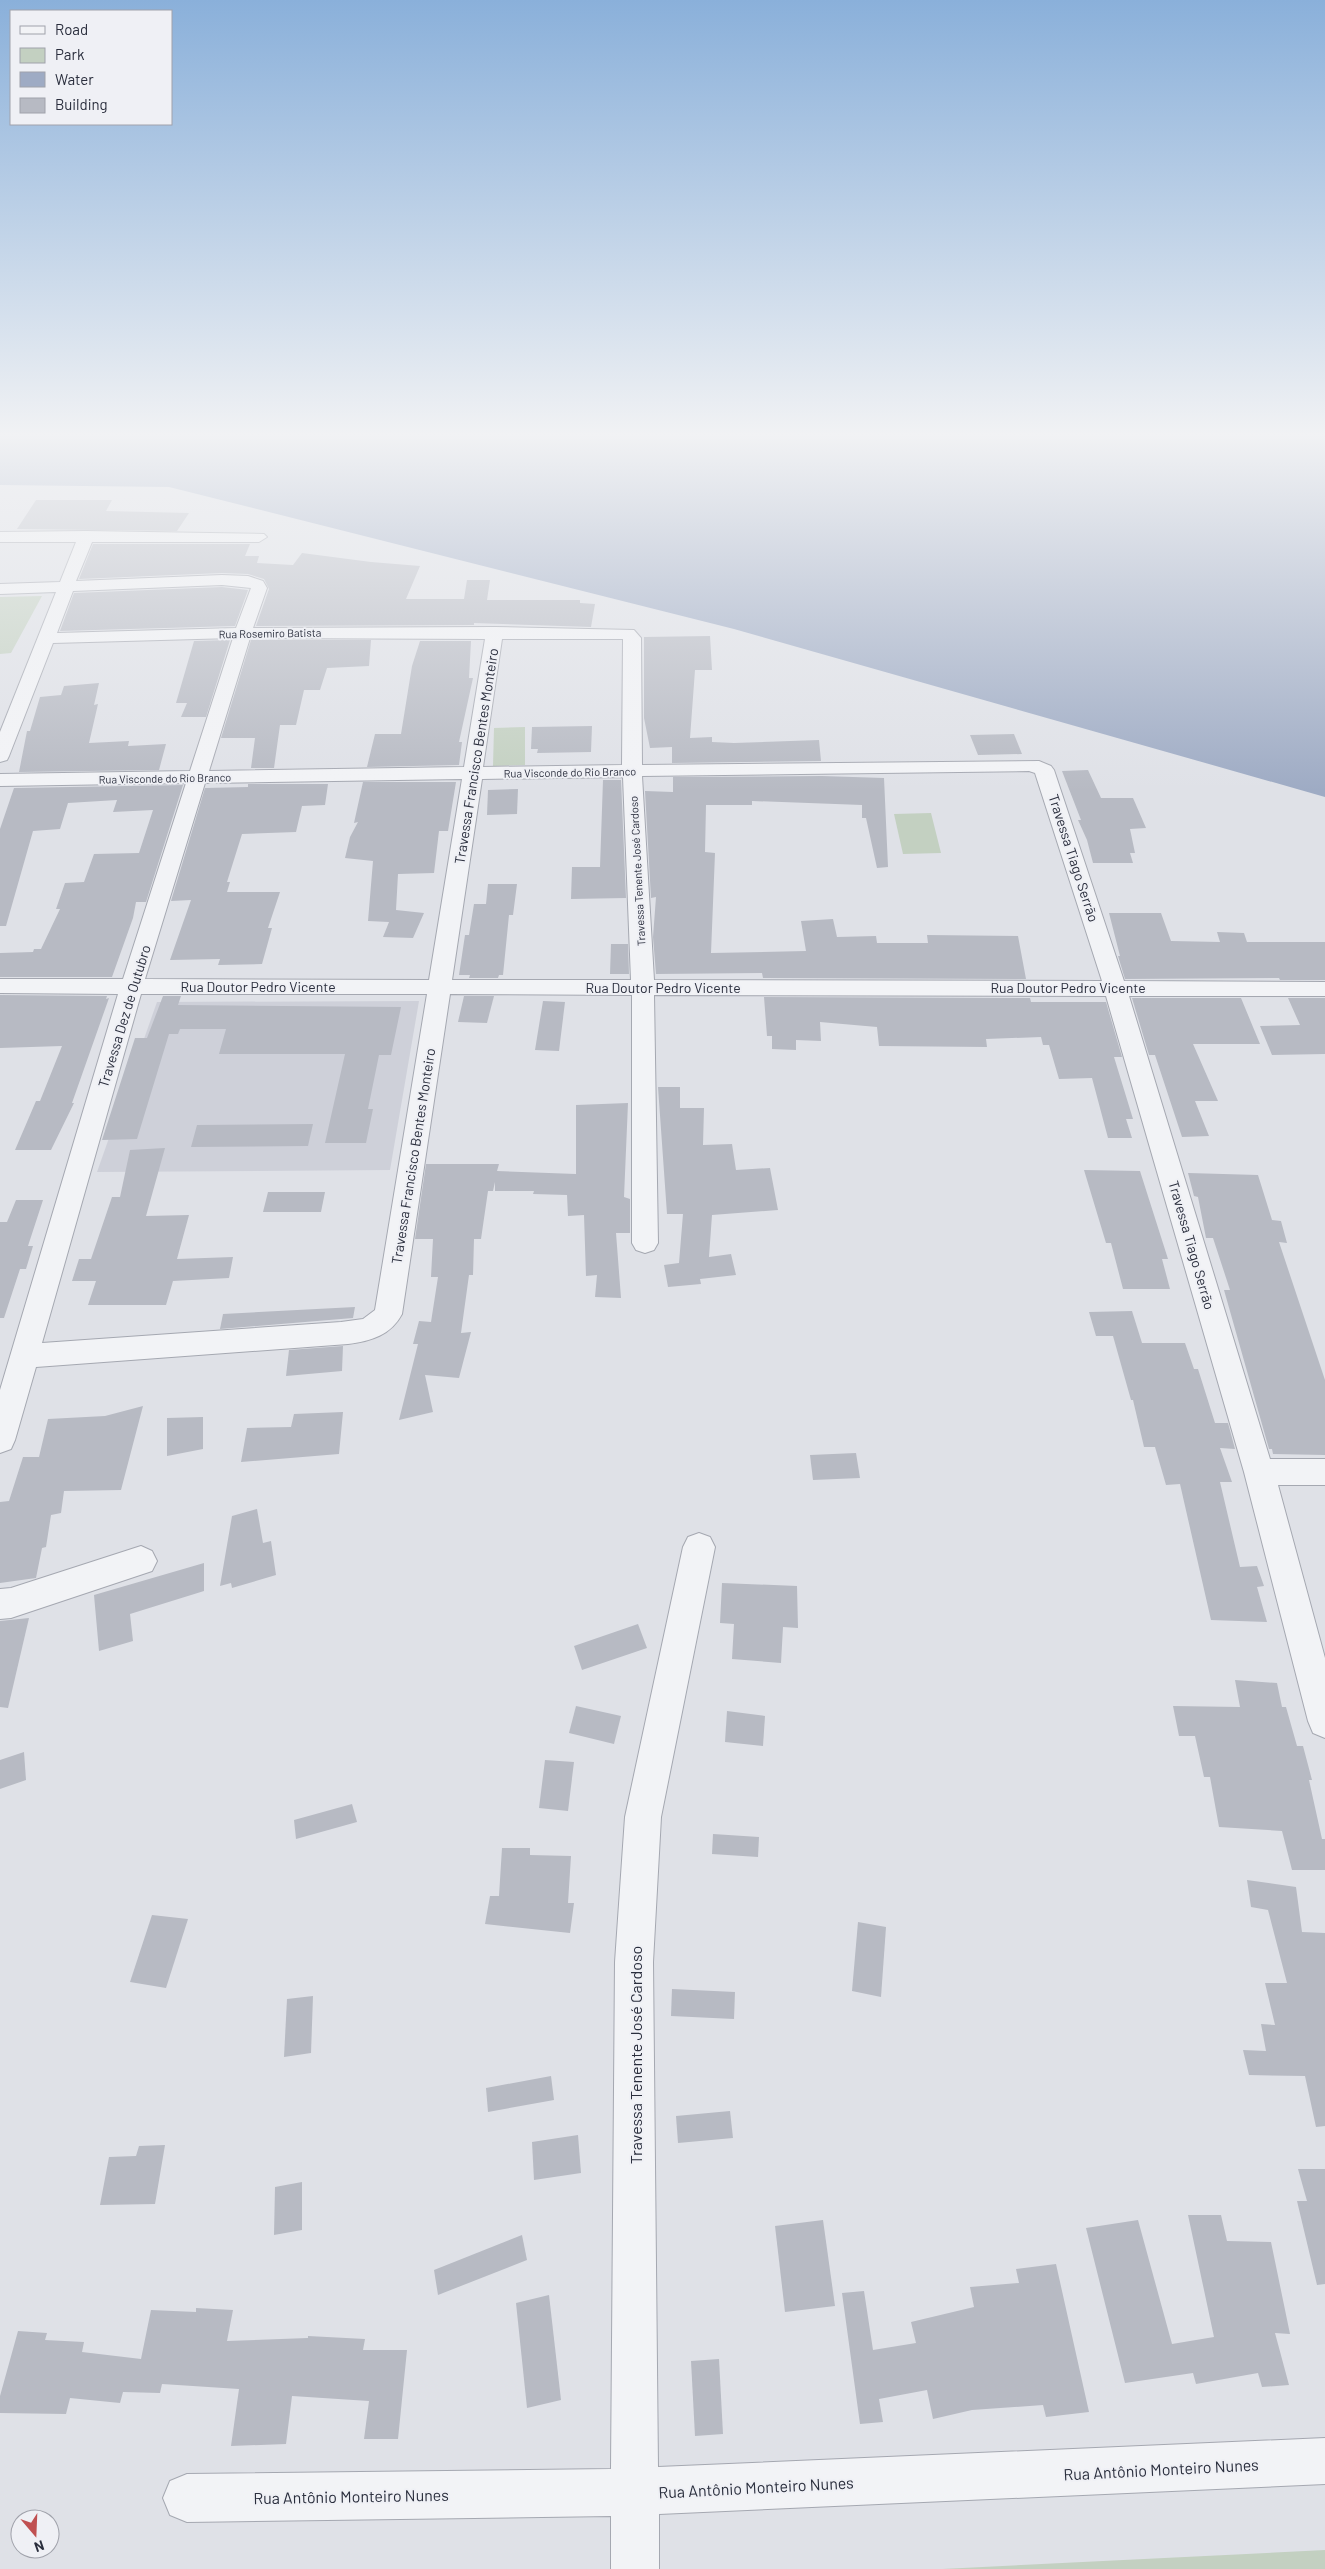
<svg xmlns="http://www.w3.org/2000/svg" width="1325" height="2569" viewBox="0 0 1325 2569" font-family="Barlow,sans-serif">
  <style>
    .built { fill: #ced0d9 }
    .green { fill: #c3d0c1 }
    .water { fill: #9eabc4 }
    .building { fill: #b7bac3 }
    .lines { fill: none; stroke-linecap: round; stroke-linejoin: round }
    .minor-casing { stroke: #a5a8b1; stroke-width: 2 }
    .minor { fill: #f2f3f6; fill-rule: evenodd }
    .labels { text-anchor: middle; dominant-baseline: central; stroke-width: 4; stroke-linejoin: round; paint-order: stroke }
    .far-street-label { font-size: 11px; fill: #2a2e3d; stroke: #eff0f5 }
    .street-label { font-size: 14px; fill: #2a2e3d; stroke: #eff0f5 }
    .near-street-label { font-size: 16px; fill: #2a2e3d; stroke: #eff0f5 }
  </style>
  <rect width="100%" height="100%" fill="#dfe1e7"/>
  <path class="built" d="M419,1001l-29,169 -293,2 60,-170z"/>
  <g class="green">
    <path d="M42,596l-31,57 -11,1v-57z"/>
    <path d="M525,727v38l-32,1 1,-38z"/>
    <path d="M931,813l10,40 -38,1 -9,-40z"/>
    <path d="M1325,2550v19h-383z"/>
  </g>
  <path class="water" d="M0,432h1325v365l-591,-168 -565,-142 -169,-2z"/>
  <g class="building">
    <path d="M36,500h76l-6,11 83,2 -12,18 -160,-2z"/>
    <path d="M93,544h157l-5,12h14l-2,7 36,2 9,-12 69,9 49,4 -14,33h58l3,-19h23l-3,20h93v3l15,1 -4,23 -117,-4v2l-218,1 13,-37 -5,-10 -16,-5 -26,-1 -143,6z"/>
    <path d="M222,587l26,3 -13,36 -175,5 14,-38z"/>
    <path d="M710,636l2,34h-17l-5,68 22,-1v5l22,1 85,-3 2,21 -149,2v-16l-22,1 -6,-30v-81z"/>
    <path d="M230,640l-24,77h-25l6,-14h-11l18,-62z"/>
    <path d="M251,640h120l-2,26 -42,2 -7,22h-16l-8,35h-16l-6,43h-23l4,-30h-34z"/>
    <path d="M420,641h51l-2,37h4l-14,64h3l-3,23 -92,2 8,-33h26l11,-68z"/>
    <path d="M99,683l-5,22 4,-1 -9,39 40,-2 -1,5 38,-2 -7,26 -140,2 8,-41h3l10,-34 21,-2 3,-9z"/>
    <path d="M592,726l-1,26 -54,1 1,-4h-7l1,-22z"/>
    <path d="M1014,734l8,20 -44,1 -8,-20z"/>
    <path d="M1088,770l13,28h32l13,30 -16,1 5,24h-5l3,10h-40l-6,-23 -9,-20h3l-19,-49z"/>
    <path d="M822,776l62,2 4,89 -11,1 -11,-50h-4v-13l-110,-4v4h-46l-1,47 10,1 -4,100 95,-2 -5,-30 32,-2 4,18 39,-1 1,7h51l-1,-8 91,1 8,43 -263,-1 -1,-5 -106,1 -3,-37 3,-40 -5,1 -6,-107 28,1v-15z"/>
    <path d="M603,780h18l5,118 -55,1 1,-32h28z"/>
    <path d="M363,782h93l-8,49h-9l-5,42 -36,1 -2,36 28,3 -11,25 -30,-1 6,-15 -21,-1 5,-60 -28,-3 5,-21 8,-15 -4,1z"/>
    <path d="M248,784h80l-3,21 -23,1 -6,26 -54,2 -15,48h3l-3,10h53l-12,36h4l-10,36 -44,1 2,-6 -50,1 21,-60 -20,1 34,-113 43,-1z"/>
    <path d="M183,785l-37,117h-10l-3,16 -21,59h-112v-24l33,-1 1,-3h7l19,-40h-4l9,-26 19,-1 10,-28 45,-1 14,-43 -40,2 4,-12 -49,3 -8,26 -27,2 -27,95h-6v-97l14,-41z"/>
    <path d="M518,789l-1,25 -30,1 1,-25z"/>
    <path d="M488,884h29l-4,31h-4l-6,60h-4l-1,3h-29l1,-3h-11l6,-40h4l5,-31h12z"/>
    <path d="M1109,913h52l10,28 49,1 -3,-10 27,1 3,9h78v38h-45l-1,-2 -154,1 -7,-23h2z"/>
    <path d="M611,944h17l1,30h-19z"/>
    <path d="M0,995l107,1 -1,3 3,-1 -37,105h2l-23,47h-36l21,-49h4l22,-55 -62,2z"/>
    <path d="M163,996h18l-3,9 223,2 -10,48h-12l-11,54h5l-7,34h-41l20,-89h-126l7,-25h-46l-2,5h-9l-32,105 -35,1 33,-102h12z"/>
    <path d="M464,996h30l-7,27 -29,-1z"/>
    <path d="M764,997l266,1 1,4h75l16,55h-8l19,62h-7l6,19h-24l-16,-60 -33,1 -10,-34h-6l-2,-8 -55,2 1,8 -108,-1 -2,-19 -57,-5 1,19 -25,-1v10l-24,-1v-13h-5z"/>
    <path d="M1132,998h109l19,46h-67l25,57h-23l14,35 -27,1 -27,-82h-6z"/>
    <path d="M1288,998h37v56l-53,1 -12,-29 40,-1z"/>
    <path d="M543,1001l22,1 -6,49 -24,-1z"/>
    <path d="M658,1087h22v21h24l-1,37 29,-1 4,26 34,-2 8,42 -66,5 -3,42 22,-3 5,21 -36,4 1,5 -33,3 -4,-22 15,-2 4,-49h-16z"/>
    <path d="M628,1103l-4,94 6,2v34h-14l5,65 -26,-1 2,-22 -11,1 -2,-61 -16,1 -1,-21 -34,-1 1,-3h-39v-9l-2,9h-5l-7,48h-7l-1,36h-4l-8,58 10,-1 -12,46 -34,-3 8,37 -34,8 19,-76h-5l6,-23 12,1 7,-45h-7l2,-38h-18l11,-75h73l-2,7 79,3v-69z"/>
    <path d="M313,1124l-5,22 -117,1 6,-22z"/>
    <path d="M165,1148l-19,68 43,-1 -12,44 56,-2 -4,21 -56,3 -7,24h-78l8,-24h-24l7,-22h12l21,-62h8l10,-47z"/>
    <path d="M1084,1170l56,1 28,88h-6l8,30h-47l-12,-46h-5z"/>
    <path d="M1188,1173l70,2 14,45 9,1 6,22 -8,-1 46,138v75l-52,-1 -1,-5h-3l-45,-159h6l-17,-52h-7l-8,-41 -4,-1z"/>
    <path d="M268,1192h57l-4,20h-58z"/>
    <path d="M16,1200h27l-15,46h5l-7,23h-6l-16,49h-4v-96h7z"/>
    <path d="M355,1307l-2,11 -133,11 3,-15z"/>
    <path d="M1132,1311l10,32h43l9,26h4l17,54h13l7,26 -15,-1 12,34h-12l20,85 17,-1 7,20 -7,1 10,35 -56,-2 -31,-136 -14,1 -11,-38h-11l-11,-47h-2l-18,-64h-17l-7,-24z"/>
    <path d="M343,1346l-1,25 -56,5 3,-26z"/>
    <path d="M143,1406l-22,84 -57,1 -3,22 -10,2 -5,32 -4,1 -6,30 -36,5v-81l9,-1 14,-44h16l9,-38 57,-3z"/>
    <path d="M343,1412l-4,42 -98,8 6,-34 44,-1 3,-13z"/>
    <path d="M203,1417v32l-36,7v-38z"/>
    <path d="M856,1453l4,25 -47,2 -3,-25z"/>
    <path d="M257,1509l6,34 8,-2 5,34 -44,13 -1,-5 -11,3 12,-70z"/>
    <path d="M204,1563v28l-74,23 3,27 -34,10 -5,-56z"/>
    <path d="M722,1583l75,3 1,42 -15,-1 -2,36 -49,-4 2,-35 -14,-1z"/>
    <path d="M29,1618l-21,90 -8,-1v-86z"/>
    <path d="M638,1624l9,24 -65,22 -8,-24z"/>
    <path d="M1235,1680l42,3 5,24h4l11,39h6l9,34h-3l13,59h3v31h-33l-10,-39 -63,-4 -9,-50h-6l-9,-41h-16l-6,-30 67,1z"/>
    <path d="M576,1706l45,10 -7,28 -45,-11z"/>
    <path d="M727,1711l38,5 -2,30 -38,-4z"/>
    <path d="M24,1752l2,28 -26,9v-29z"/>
    <path d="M545,1760l29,2 -6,49 -29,-3z"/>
    <path d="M352,1804l5,18 -61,17 -2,-19z"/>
    <path d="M713,1834l46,3 -1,20 -46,-3z"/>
    <path d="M502,1848h28v7l41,1 -3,47h6l-4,30 -85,-9 5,-28h9z"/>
    <path d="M1247,1880l49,7 6,45 23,1v193l-9,1 -11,-51 -56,-1 -6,-25 23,1 -5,-27 14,1 -10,-42h22l-19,-73 -17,-3z"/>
    <path d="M152,1915l36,4 -22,69 -36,-6z"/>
    <path d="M858,1922l28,5 -5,70 -29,-6z"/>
    <path d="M672,1989l63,3 -1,27 -63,-3z"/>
    <path d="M313,1996l-2,57 -27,4 3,-58z"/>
    <path d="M551,2076l3,24 -66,12 -2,-24z"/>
    <path d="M730,2111l3,27 -55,5 -2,-27z"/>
    <path d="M578,2135l3,38 -47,7 -2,-38z"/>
    <path d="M165,2145l-10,59 -55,1 9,-48 27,-1 3,-10z"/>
    <path d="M1298,2169h27v115l-8,1 -20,-84h10z"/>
    <path d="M302,2182v48l-28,5 1,-48z"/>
    <path d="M1188,2215h33l6,26 44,1 19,92 -15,-1 14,52 -27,2 -4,-14 -62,11 -3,-11 -68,10 -39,-155 52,-8 34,124 42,-7z"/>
    <path d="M823,2220l12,86 -50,6 -10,-86z"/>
    <path d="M522,2235l5,25 -89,35 -4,-25z"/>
    <path d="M1056,2264l33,148 -43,5 -3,-12 -71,5 -39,9 -6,-29 -48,9 4,23 -23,2 -18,-131 22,-2 9,59 43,-7 -5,-21 63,-15 -4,-20 49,-4 -3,-14z"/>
    <path d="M549,2295l12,105 -34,8 -11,-105z"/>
    <path d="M196,2308l37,2 -6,31 81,-3v-2l57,3 -2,11h44l-9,89h-34l5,-38 -77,-5 -6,48 -55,2 8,-57 -77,-5 -2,9 -37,-1 -3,11 -50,-5 -4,16 -66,-1v-17l18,-65 29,2 -2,7 39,2 -2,10 59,7 10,-49 45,2z"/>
    <path d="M719,2359l4,75 -28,2 -4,-75z"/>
  </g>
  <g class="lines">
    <g class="minor-casing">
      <g id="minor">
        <path d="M86,531l178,3 3,3 -8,5h-167l-16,39 146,-6 26,1 15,5 4,7 -14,40 242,-1 139,3 7,8 1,127 397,-4 12,5 3,4 70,211 201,1v14h-196l141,463h55v26h-47l47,173v80l-12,-5 -5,-12 -64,-249 -138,-476 -452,-1 4,248 -4,7 -9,3 -9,-3 -4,-7v-248l-182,-1 -48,320c-11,21 -31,27 -54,30l-312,23 -21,73 -4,9 -11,4v-63l118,-396 -118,-1v-14h123l63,-196 -186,3v-12l190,-3 43,-133 -180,5 -44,113 -2,4 -7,2v-30l56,-140 -56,2v-10l60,-2 16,-40h-76v-10zM222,585l29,3 -15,40 -179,5 16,-42zM250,638l235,1 -21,128 -255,4zM502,639h121l-1,126 -139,2zM1029,771l6,2 67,208 -448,-1 -12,-204zM623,777l8,203h-179l30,-201zM462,779l-33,201 -284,-1 60,-196zM141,994h286l-52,316 -12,9 -22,3 -299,21z"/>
        <path d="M699,1533l11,4 5,10 -54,270 -8,145 5,505 667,-29v46l-666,30v55h-48v-53l-424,6 -17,-7 -7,-17 7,-17 17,-7 424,-5 4,-507 10,-145 58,-270 5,-10z"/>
        <path d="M141,1546l11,5 5,10 -5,10 -141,47 -11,1v-30l11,-1z"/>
      </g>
    </g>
    <use href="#minor" class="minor"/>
  </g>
  <linearGradient id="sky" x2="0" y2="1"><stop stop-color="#8ab0da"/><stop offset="0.55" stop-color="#f1f2f4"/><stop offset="1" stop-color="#f1f2f4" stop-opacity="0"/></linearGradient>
  <rect width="1325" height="791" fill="url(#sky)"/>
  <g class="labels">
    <g class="far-street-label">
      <text transform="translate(270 633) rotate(-1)">Rua Rosemiro Batista</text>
      <text transform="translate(570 772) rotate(-1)">Rua Visconde do Rio Branco</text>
      <text transform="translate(165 778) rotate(-1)">Rua Visconde do Rio Branco</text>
      <text transform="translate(637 871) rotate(-93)">Travessa Tenente José Cardoso</text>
    </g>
    <g class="street-label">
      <text transform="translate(476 756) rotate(-81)">Travessa Francisco Bentes Monteiro</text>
      <text transform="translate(1074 858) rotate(72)">Travessa Tiago Serrão</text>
      <text x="258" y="986">Rua Doutor Pedro Vicente</text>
      <text x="663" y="987">Rua Doutor Pedro Vicente</text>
      <text x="1068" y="987">Rua Doutor Pedro Vicente</text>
      <text transform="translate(124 1016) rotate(-73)">Travessa Dez de Outubro</text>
      <text transform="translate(413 1156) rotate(-81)">Travessa Francisco Bentes Monteiro</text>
      <text transform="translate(1192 1245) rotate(74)">Travessa Tiago Serrão</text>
    </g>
    <g class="near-street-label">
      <text transform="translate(635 2055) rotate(-90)">Travessa Tenente José Cardoso</text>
      <text transform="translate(1161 2469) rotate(-3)">Rua Antônio Monteiro Nunes</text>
      <text transform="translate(756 2487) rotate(-3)">Rua Antônio Monteiro Nunes</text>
      <text transform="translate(351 2496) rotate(-1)">Rua Antônio Monteiro Nunes</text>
    </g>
  </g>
  <rect x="10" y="10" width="162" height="115" fill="#eff0f5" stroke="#a0a2ab"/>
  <rect x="20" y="26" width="25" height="8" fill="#f2f3f6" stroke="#a0a2ab"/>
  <text x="55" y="35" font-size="15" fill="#2a2e3d">Road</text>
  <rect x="20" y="48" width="25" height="15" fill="#c3d0c1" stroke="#a0a2ab"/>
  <text x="55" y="60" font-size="15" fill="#2a2e3d">Park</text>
  <rect x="20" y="72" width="25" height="15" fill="#9eabc4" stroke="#a0a2ab"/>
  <text x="55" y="85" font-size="15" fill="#2a2e3d">Water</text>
  <rect x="20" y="98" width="25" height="15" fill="#b7bac3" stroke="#a0a2ab"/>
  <text x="55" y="110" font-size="15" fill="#2a2e3d">Building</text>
  <g transform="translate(35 2534) rotate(161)"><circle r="24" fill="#eff0f5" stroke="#a0a2ab"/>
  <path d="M0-4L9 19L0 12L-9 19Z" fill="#c05051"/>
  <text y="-8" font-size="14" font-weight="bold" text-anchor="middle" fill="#2a2e3d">N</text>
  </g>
</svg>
